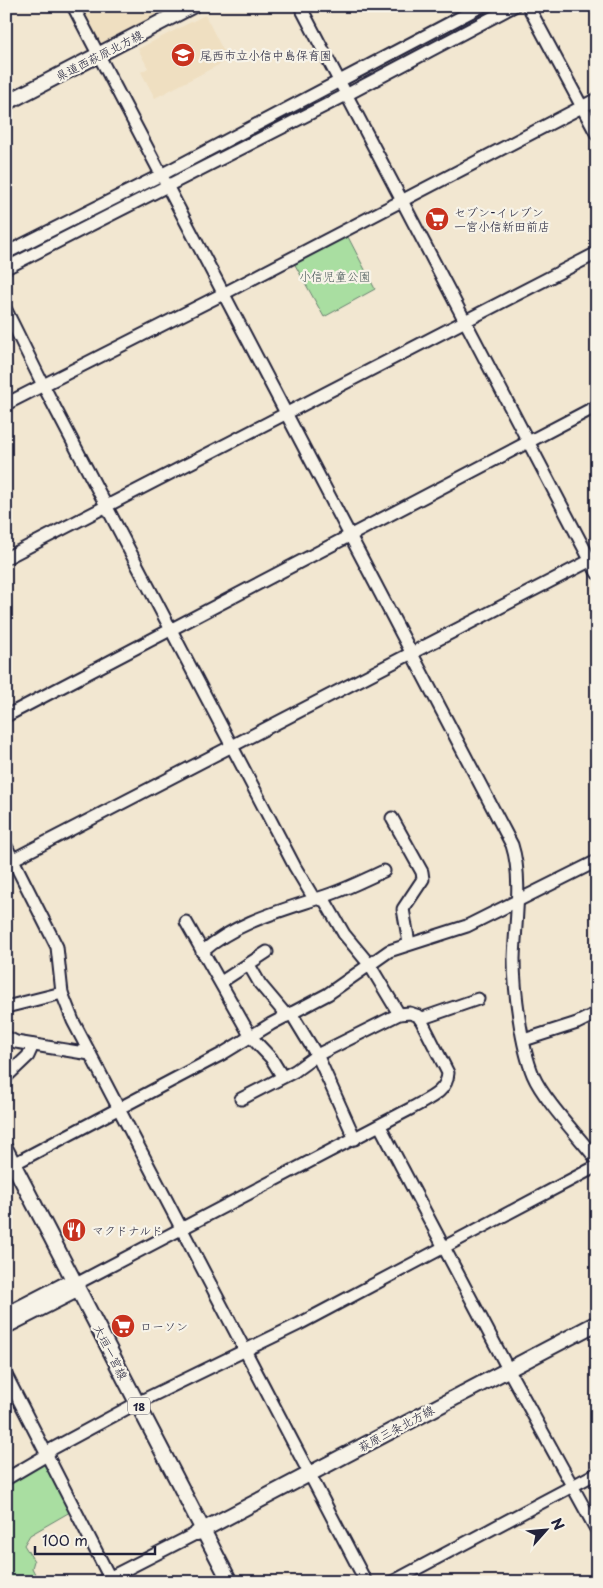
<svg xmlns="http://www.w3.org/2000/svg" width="603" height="1588" viewBox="0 0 603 1588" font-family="'Playpen Sans','Klee One',sans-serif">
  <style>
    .built { fill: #efdfc1 }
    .green { fill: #a9dea1; stroke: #66806e }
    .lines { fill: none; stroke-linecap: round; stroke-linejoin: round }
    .minor-casing { stroke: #22223b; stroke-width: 15 }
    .major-casing { stroke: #22223b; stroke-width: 18 }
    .minor { stroke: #f7f3e8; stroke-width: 11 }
    .major { stroke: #f7f3e8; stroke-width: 14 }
    .labels { text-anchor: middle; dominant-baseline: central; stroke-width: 4.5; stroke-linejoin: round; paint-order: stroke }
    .shield { fill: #f7f3e8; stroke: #62616f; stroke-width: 1 }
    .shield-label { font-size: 11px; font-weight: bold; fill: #22223b }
    .street-label { font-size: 12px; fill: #22223b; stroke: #f7f3e8 }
    .poi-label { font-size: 12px; fill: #22223b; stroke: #f7f3e8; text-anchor: start }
    .park-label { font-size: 12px; fill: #4a5a5a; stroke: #f7f3e8 }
  </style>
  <rect width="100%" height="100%" fill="#f2e7d1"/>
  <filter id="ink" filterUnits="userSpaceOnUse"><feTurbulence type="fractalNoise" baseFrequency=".02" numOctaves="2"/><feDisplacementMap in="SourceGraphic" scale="10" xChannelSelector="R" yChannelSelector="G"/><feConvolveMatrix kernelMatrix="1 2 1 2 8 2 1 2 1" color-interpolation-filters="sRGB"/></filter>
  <g filter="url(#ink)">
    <g class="built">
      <path d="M78,6h101l-79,41z"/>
      <path d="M205,15l23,45 -73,38 -14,-26 7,-4 -10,-19z"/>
    </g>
    <g class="green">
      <path d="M347,235l28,54 -51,28 -30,-54z"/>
      <path d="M45,1459l25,53 -40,23 -6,10 10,16 -2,7 7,14h-33v-96z"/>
    </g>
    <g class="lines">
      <g class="minor-casing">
        <g id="minor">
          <path d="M73,6l439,839c11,34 3,79 2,114 0,31 7,87 19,116 10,24 46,62 64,85"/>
          <path d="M300,6l297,567"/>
          <path d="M528,6l69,129"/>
          <path d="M6,253l155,-78 321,-169"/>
          <path d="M6,268l342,-174 166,-88"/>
          <path d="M6,310l37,75 252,482 18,30 12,4 19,33 25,30 30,50"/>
          <path d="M6,404l217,-110 374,-195"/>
          <path d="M6,558l591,-305"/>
          <path d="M6,716l591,-310"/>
          <path d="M392,818l30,54 1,7 -20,30 6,34"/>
          <path d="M6,846l51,101 5,46 11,28 293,561"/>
          <path d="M8,862l589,-305"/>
          <path d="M186,922l65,115 20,21 11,18"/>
          <path d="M202,952c37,-32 83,-42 129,-58 18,-6 35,-15 53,-23"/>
          <path d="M249,965l11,19 27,32"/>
          <path d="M221,982l46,-30"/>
          <path d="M6,1007l56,-14"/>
          <path d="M291,1013l28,46 36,80"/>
          <path d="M420,1019l58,-20"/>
          <path d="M6,1037l10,5 74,12"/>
          <path d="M524,1040l53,-17 20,-10"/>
          <path d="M6,1077l22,-21 5,-11"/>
          <path d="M380,1126l128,243 89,162"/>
          <path d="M6,1168l216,-114 49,-30 57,-30 61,-43 78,-25 130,-65"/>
          <path d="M76,1284l336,-176c15,-9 35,-15 36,-35l-29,-57 -9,-3 -11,1 -82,41 -22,16 -54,28"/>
          <path d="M6,1375l106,207"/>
          <path d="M6,1479l41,-24 5,-6 85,-46 162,-79 298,-158"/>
          <path d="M101,1582l96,-49"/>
          <path d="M392,1582l205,-109"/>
        </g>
      </g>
      <g class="major-casing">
        <g id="major">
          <path d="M6,103l186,-97"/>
          <path d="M6,1150l224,432"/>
          <path d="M6,1315l60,-31h10"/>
          <path d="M6,1326l65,-33 5,-9"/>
          <path d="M197,1533l400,-210"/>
        </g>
      </g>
      <use href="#minor" class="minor"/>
      <use href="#major" class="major"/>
    </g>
  </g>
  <defs>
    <g id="school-disc" transform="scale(1.25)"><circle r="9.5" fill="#c8321e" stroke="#f7f3e8"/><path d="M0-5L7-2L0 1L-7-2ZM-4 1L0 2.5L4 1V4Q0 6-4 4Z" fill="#fff"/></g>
    <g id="supermarket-disc" transform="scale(1.25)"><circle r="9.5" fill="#c8321e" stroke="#f7f3e8"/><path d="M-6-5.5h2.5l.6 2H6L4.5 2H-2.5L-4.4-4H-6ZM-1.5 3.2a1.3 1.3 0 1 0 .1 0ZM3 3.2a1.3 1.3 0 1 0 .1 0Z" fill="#fff"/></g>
    <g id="restaurant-disc" transform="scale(1.25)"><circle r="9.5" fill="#c8321e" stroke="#f7f3e8"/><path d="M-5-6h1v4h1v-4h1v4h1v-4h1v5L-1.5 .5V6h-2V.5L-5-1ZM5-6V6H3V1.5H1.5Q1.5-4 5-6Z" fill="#fff"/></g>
  </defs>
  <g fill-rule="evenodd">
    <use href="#school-disc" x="183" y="55"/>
    <use href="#supermarket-disc" x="437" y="219"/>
    <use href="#restaurant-disc" x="74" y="1230"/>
    <use href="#supermarket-disc" x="123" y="1326"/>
  </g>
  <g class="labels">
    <rect class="shield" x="128" y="1397.5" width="22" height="17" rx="4"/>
    <g class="shield-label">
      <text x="139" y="1406">18</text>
    </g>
    <g class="street-label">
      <text transform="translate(99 55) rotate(-27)">県道西萩原北方線</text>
      <text transform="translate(111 1352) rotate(63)">大垣一宮線</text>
      <text transform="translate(396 1428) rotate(-28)">萩原三条北方線</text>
    </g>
    <g class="poi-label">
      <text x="200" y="55">尾西市立小信中島保育園</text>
      <text x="454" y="212">セブン-イレブン<tspan x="454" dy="14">一宮小信新田前店</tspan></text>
      <text x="92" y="1230">マクドナルド</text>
      <text x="140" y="1326">ローソン</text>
    </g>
    <g class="park-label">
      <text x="335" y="276">小信児童公園</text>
    </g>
  </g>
  <rect width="603" height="1588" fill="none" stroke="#f7f3e8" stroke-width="25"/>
  <rect x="12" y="12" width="578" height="1563" fill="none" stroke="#22223b" stroke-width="2" filter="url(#ink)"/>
  <g transform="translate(546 1530) rotate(63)" stroke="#f7f3e8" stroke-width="4" paint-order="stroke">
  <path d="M0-4L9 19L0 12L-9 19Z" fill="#22223b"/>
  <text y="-8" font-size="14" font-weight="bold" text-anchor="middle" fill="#22223b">N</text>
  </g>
  <path d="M35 1546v8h120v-8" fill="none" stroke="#22223b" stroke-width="2.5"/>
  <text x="42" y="1546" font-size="15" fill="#22223b" stroke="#f7f3e8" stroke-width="4" paint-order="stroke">100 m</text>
</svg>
